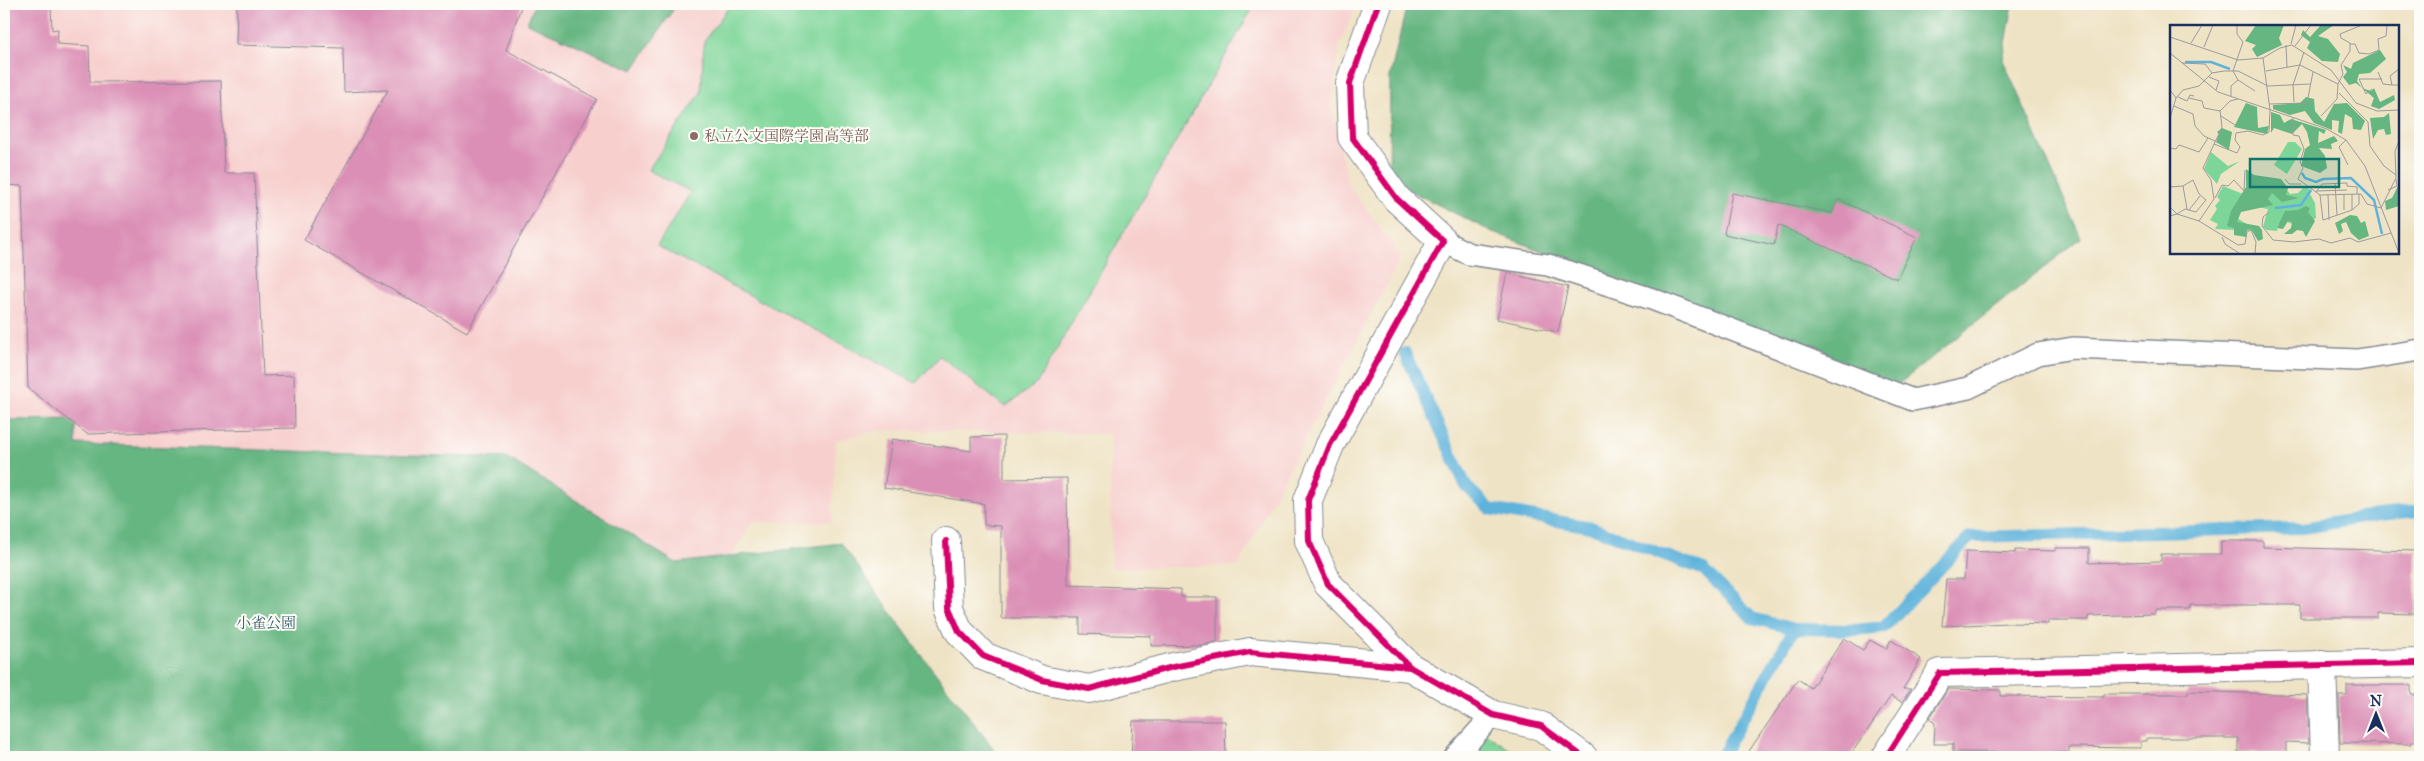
<svg xmlns="http://www.w3.org/2000/svg" width="2424" height="761" viewBox="0 0 2424 761" font-family="'IM FELL Great Primer','Noto Serif JP',serif">
  <style>
    .built { fill: #f7d0ce }
    .green { fill: #7ed599; stroke: #4c827c }
    .forest { fill: #66b681; stroke: #407270 }
    .lines { fill: none; stroke-linecap: round; stroke-linejoin: round }
    .stream { stroke: #5fb3db; stroke-width: 12 }
    .building { fill: #db8fb6 }
    .service-casing { stroke: #858992; stroke-width: 24 }
    .minor-casing { stroke: #858992; stroke-width: 30 }
    .service { stroke: #fff; stroke-width: 21 }
    .minor { stroke: #fff; stroke-width: 28 }
    .cycleway-casing { stroke: #fdfcf7; stroke-width: 9 }
    .cycleway { stroke: #d6006c; stroke-width: 6 }
    .education-dot { fill: #8d6e63; stroke: #fdfcf7; stroke-width: 2 }
    .labels { text-anchor: middle; dominant-baseline: central; stroke-width: 4; stroke-linejoin: round; paint-order: stroke }
    .education-label { font-size: 15px; fill: #785e54; stroke: #fdfcf7; text-anchor: start }
    .park-label { font-size: 15px; fill: #396170; stroke: #fdfcf7 }
    .inset-river { fill: none; stroke: #5fb3db; stroke-width: 2.5 }
    .inset-road { fill: none; stroke: #9a9b9c; stroke-width: 1 }
    .view { fill: #0f766e; fill-opacity: 0.15; stroke: #0f766e; stroke-width: 2.5 }
    .inset-edge { fill: none; stroke: #1b2f5e; stroke-width: 2.5 }
  </style>
  <rect width="100%" height="100%" fill="#fdfcf7"/>
  <filter id="ink" filterUnits="userSpaceOnUse"><feTurbulence type="fractalNoise" baseFrequency=".02" numOctaves="2"/><feDisplacementMap in="SourceGraphic" scale="10" xChannelSelector="R" yChannelSelector="G"/><feConvolveMatrix kernelMatrix="1 2 1 2 8 2 1 2 1" color-interpolation-filters="sRGB"/></filter>
  <filter id="wash" filterUnits="userSpaceOnUse"><feTurbulence type="fractalNoise" baseFrequency=".0096" numOctaves="4" result="noise"/><feDisplacementMap in="SourceGraphic" scale="20" xChannelSelector="R" yChannelSelector="G"/><feGaussianBlur stdDeviation="1.12" result="paint"/><feColorMatrix in="noise" values="0 0 0 0 0 0 0 0 0 0 0 0 0 0 0 0 0 1.4 0 .05"/><feComposite in="paint" operator="in"/></filter>
  <g filter="url(#wash)">
    <rect width="100%" height="100%" fill="#efe3c5"/>
    <path class="built" d="M4,4h1353l-18,42 -8,63 18,77 52,71 -163,309 -127,2 -1,-134 -230,-4 -44,10 -4,82h-79l-52,80 -697,-140z"/>
    <g class="green">
      <path d="M731,4h524l-218,379 -32,24 -65,-51 -24,27 -259,-137 34,-54 -43,-22 53,-77 3,-52z"/>
      <path d="M1485,733l36,24h-64z"/>
    </g>
    <g class="forest">
      <path d="M535,4h142l-44,66 -106,-47z"/>
      <path d="M1407,4h606l-10,56 78,178 -186,149 -405,-156 -101,-51 1,-103z"/>
      <path d="M76,419v25l432,14 168,105 165,-20 79,110 80,104h-996v-337z"/>
    </g>
    <g class="lines">
      <g class="stream">
        <path d="M1405,353l61,133 24,23 101,18 113,43 48,48 42,11 61,1 29,-3 86,-90 334,-9 74,-13 42,-4"/>
        <path d="M1721,757l73,-128"/>
      </g>
    </g>
    <g id="blocks">
      <g class="building">
        <path d="M4,4h47l1,26 6,-1 -1,15 32,2 1,36 131,-1 3,92h30l9,203 31,-1 1,53 -208,6 -59,-46 -6,-202 -18,-1z"/>
        <path d="M237,4h285l-16,46 91,49 -130,233 -163,-92 84,-150 -44,2 -1,-44 -107,-3z"/>
        <path d="M1732,193l100,20 6,-14 79,38 -20,42 -119,-54 -4,20 -50,-11z"/>
        <path d="M1507,273l61,14 -10,45 -61,-13z"/>
        <path d="M1004,436v43l63,-1 1,107 113,4v8h36v45l-15,3 -51,1v-10l-71,-2v-16h-79v-92l-17,-1v-21l-100,-16 8,-49 79,12v-14z"/>
        <path d="M2221,541h42v6l153,4 -1,63 -37,-1v5h-78v-13h-110v5h-35v4l-67,2v4h-40v4l-40,-1 -66,3 4,-47h18l2,-28 49,2v-3l41,1v-3h33v15l72,-2v-7h60z"/>
        <path d="M1844,638l19,12 7,-10 16,9 5,-9 30,19 -18,30h8l-9,13 -11,-6 -42,61h-104l53,-78 13,9z"/>
        <path d="M2347,685h64v10h9v47h-9v2l-71,-1 -1,-48h8z"/>
        <path d="M1948,689l52,1v6l104,1v-3h84v-3l119,4 2,48 -23,-1v12l-48,-1v-15h-91v3h-6v7l-72,-1v6l-116,-1v-8h-19l1,-21 -6,-4z"/>
        <path d="M1133,721h92l1,36h-95z"/>
      </g>
    </g>
  </g>
  <g filter="url(#ink)">
    <use href="#blocks" fill-opacity="0" stroke="#858992" stroke-width="1"/>
    <g class="lines">
      <g class="service-casing">
        <g id="service">
          <path d="M1443,241l26,13 79,11 104,34 261,101 55,-12 70,-34 35,-6 284,12 63,-10"/>
          <path d="M1455,757l38,-42"/>
        </g>
      </g>
      <g class="minor-casing">
        <g id="minor">
          <path d="M1378,4l-28,79 2,54 45,62 46,42 -113,204 -22,55 1,41 19,43 82,83 83,48 48,11 42,31"/>
          <path d="M946,541l3,67 10,23 24,25 59,24 47,9 84,-22 77,-15 160,15"/>
          <path d="M2322,664l3,93"/>
          <path d="M1886,757l54,-84 480,-10"/>
        </g>
      </g>
      <use href="#service" class="service"/>
      <use href="#minor" class="minor"/>
      <g class="cycleway-casing">
        <g id="cycleway">
          <path d="M1378,4l-28,79 2,54 45,62 46,42 -113,204 -22,55 1,41 19,43 82,83 83,48 48,11 42,31"/>
          <path d="M946,541l3,67 10,23 24,25 59,24 47,9 84,-22 77,-15 160,15"/>
          <path d="M1886,757l54,-84 480,-10"/>
        </g>
      </g>
      <use href="#cycleway" class="cycleway"/>
    </g>
  </g>
  <circle class="education-dot" cx="694" cy="136" r="5"/>
  <g class="labels">
    <g class="education-label">
      <text x="704" y="136">私立公文国際学園高等部</text>
    </g>
    <g class="park-label">
      <text x="266" y="623">小雀公園</text>
    </g>
  </g>
  <g transform="translate(2170 25)">
    <rect width="229" height="229" fill="#efe3c5"/>
    <path d="M118,117h7l7,7 -15,25 -13,-9zM41,127l17,14 12,-5 -19,13 -4,10 -13,-15zM91,152l18,2 11,15 8,-1 7,-7 7,5 -2,3 5,9 1,15 -14,10 -17,-7 -7,4 -1,6 -10,-1 -4,-3 5,-18 -23,-4 -8,13 21,13 -43,-2 3,-5 -8,-4 7,-11 -2,-3 5,-6 -3,-3 6,-11 20,8z" fill="#7ed599"/>
    <path d="M86,0h28l-5,13 3,7 -25,12 -5,-8 4,-4 -11,-4zM151,0h13l-16,11 10,3 12,15 -2,8 -16,-1 -15,-13 3,-6 -9,-7 2,-5 7,7zM210,25l6,9 -16,14 -11,1 -2,7 5,7 9,3 3,-3 6,14 14,-7 1,5 -16,9 -8,-3 3,-8 -18,-15 -7,2 -6,-8 4,-5 -4,-7 8,4 2,-6zM136,72l8,2 1,12 9,11 10,-18 13,-1 18,18 -4,9 -8,-1 -1,-11 -7,-4 -3,20 -4,-2 1,-11 -7,-1v10l-18,-7 -9,-12 -15,4 -17,-6v-4l27,-2zM76,78l11,4 1,21 11,-2 -2,8 -33,-7zM101,87l9,3 4,8 7,-4 35,11 -2,4 -5,-3 -1,12 16,-7 4,5 -7,3 1,5 -13,-1 6,8 2,12 -7,5 -19,-7 4,-17 5,-4 -3,-13 -5,-8 -10,10 -18,-6 -3,5zM219,88l2,21 -5,1 -2,-6 -6,1 -5,9 -3,-21 14,-1zM52,103l10,4 -3,18 -13,-8 3,-8 -2,-2zM76,144l8,6 27,4 7,9 -2,7 13,3 -17,4 -10,-9 -4,6 5,6 -32,7 -4,10 22,4 3,4 1,9 -5,2 -7,-12 -4,1 -1,7 -12,-2v-7l-7,-2 4,-15 15,-24zM229,159v22l-13,4 -1,-9 7,-3zM136,181l4,2 -2,4 7,9 -9,16 -3,-6 -6,-1 -5,4h-8l7,-6 1,-6 -4,-1 -5,8 -6,-1 8,-17 13,-1zM180,190l7,1 4,7 4,-2 4,15 -10,4 -8,-7 -5,-11 -5,2 2,7 -4,3 -4,-11z" fill="#66b681"/>
    <path class="inset-river" d="M15,37h26l19,7M132,148l3,5 11,4 7,-3 28,-1 23,22 8,34M105,183l26,-3 10,-15"/>
    <path class="inset-road" d="M0,12l68,23 25,-2 17,-10 12,-3 39,25 25,33 21,8 22,-1M21,18l11,-18M121,19l5,-19M180,19h5l4,9 10,1 10,-4 -1,-11 8,-3 1,-11M116,20l1,22M125,21l16,-21M34,22l9,-22M0,28l48,39 109,37 19,11 19,26 34,87M12,38l23,1 7,9M229,44l-9,7 2,9h7M63,46l10,-29 -6,-8v-9M96,46l34,-6 38,19M208,47l5,12 9,1M39,52l10,4 -3,9M68,55l17,11M202,64l-6,5 -7,-15h23M0,65l6,8 -6,20M169,68l29,29 2,24 14,20 12,9M8,72l9,4 3,-6 4,1M61,72v-11l7,-6 -5,-9M6,73l7,-8 16,-4 13,-13 12,-2h14l30,15 42,-2M19,73l13,3 2,7 16,3M124,77l-1,-17 11,-33M99,79l38,-1 6,-31M4,81l19,8 2,12 9,10 11,5M51,91l14,9M151,91l16,-17 1,-15 5,-10 -2,-9 9,-14v-8l-9,-5 -1,-4 22,-9M123,93v17l6,1 5,13 -4,13 3,6 -5,11 22,16 41,-1 6,10 14,4 15,-30 -1,-27 4,-10M176,115l-7,7 9,18M44,119l23,9 3,-6 -5,-7 1,-7 12,-2 15,4 6,-3 1,-22 -7,-52M0,123l6,1 3,-4 20,7 9,-14M115,154l4,5h12M165,158l2,32M13,161l4,23M0,162l13,-1 10,-6 6,14 7,6 -10,12 -11,-3 -8,5 -7,-7M218,165l9,-4 -1,-7M147,166l30,-1M146,167l6,-8 25,-1v3l10,1v7M174,169v16M150,170l3,25 29,-10v-16M158,170l1,25M45,173l7,-13 6,1 6,-6 10,11 1,-21M19,185l11,-14M182,185l7,-6v-10M98,188l-5,4 -1,9 11,14 21,2 25,-3 12,4 19,-5 8,4 33,-9M0,191l7,-2 22,7 39,24 7,-1 2,-12 4,-2 5,12 -1,11M29,196l15,-22 -3,-19 -8,-12 19,-41 -2,-16 10,-10 8,-2M52,212l3,7 14,9"/>
    <path class="view" d="M80,134h89v28h-89z"/>
    <rect width="229" height="229" class="inset-edge"/>
  </g>
  <rect width="2424" height="761" fill="none" stroke="#fdfcf7" stroke-width="20"/>
  <g transform="translate(2376 714)" stroke="#fdfcf7" stroke-width="4" paint-order="stroke">
  <path d="M0-4L9 19L0 12L-9 19Z" fill="#1b2f5e"/>
  <text y="-8" font-size="14" font-weight="bold" text-anchor="middle" fill="#1b2f5e">N</text>
  </g>
</svg>
